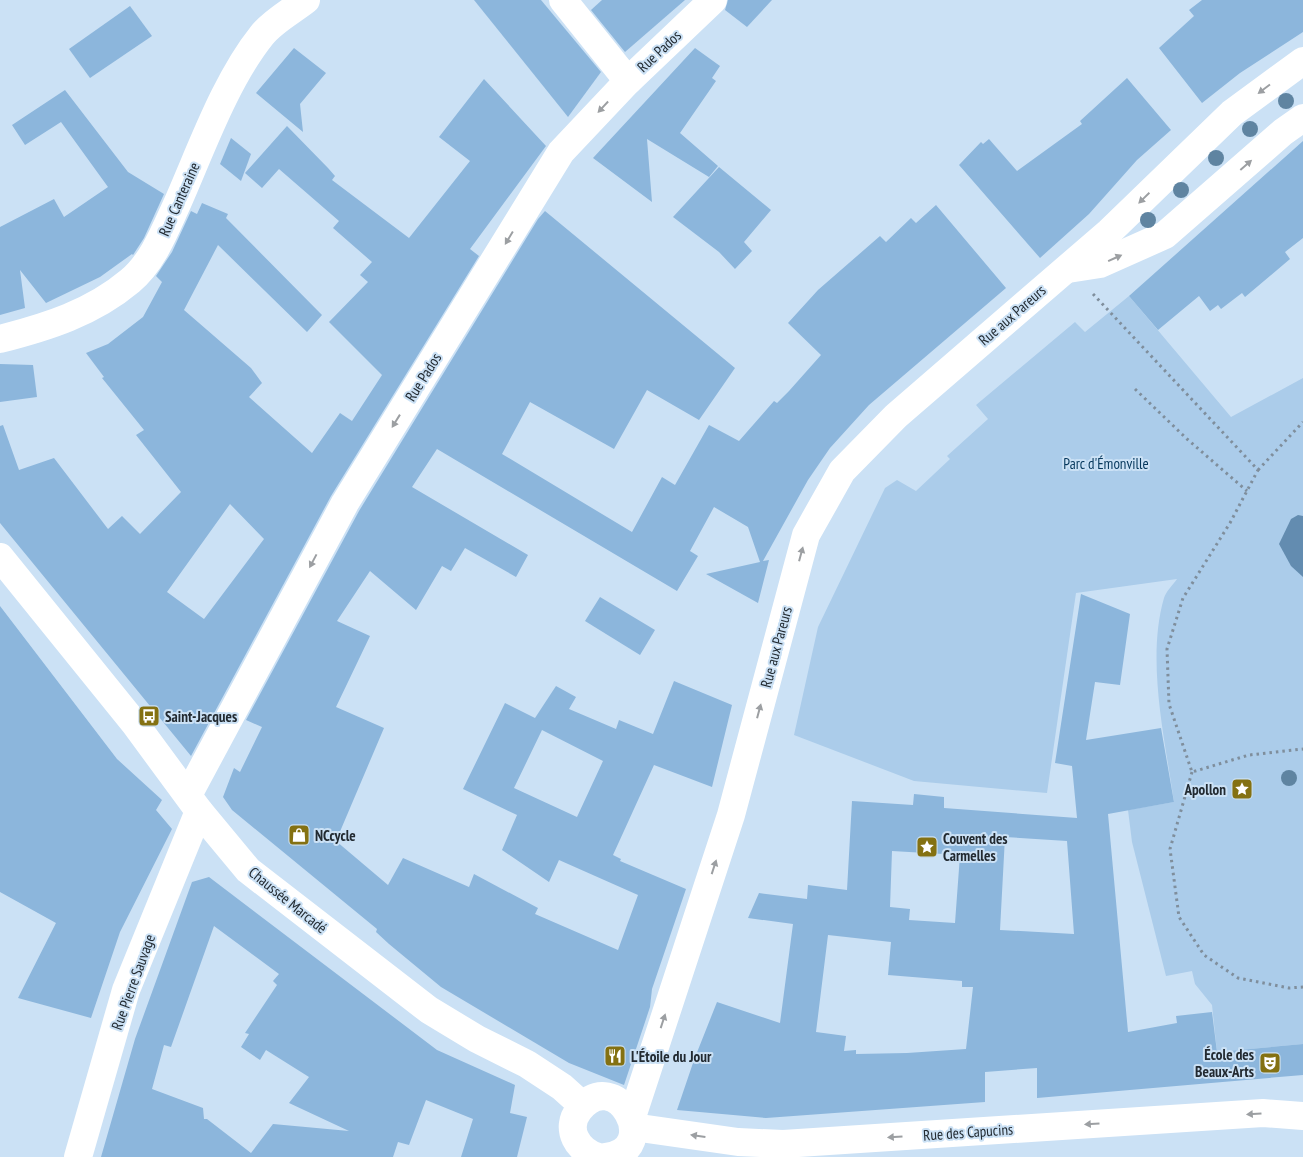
<svg xmlns="http://www.w3.org/2000/svg" width="1303" height="1157" viewBox="0 0 1303 1157" font-family="'PT Sans Narrow',sans-serif">
  <style>
    .green { fill: #abccea }
    .water { fill: #638cb0 }
    .building { fill: #8cb6dc; fill-rule: evenodd }
    .lines { fill: none; stroke-linecap: round; stroke-linejoin: round }
    .path { stroke: #7f8e9c; stroke-width: 3; stroke-dasharray: 2.5 4; stroke-linecap: butt }
    .minor { stroke: #fff; stroke-width: 28 }
    .tree { fill: #5f84a1 }
    .oneway { fill: #9c9fa2 }
    .labels { text-anchor: middle; dominant-baseline: central; stroke-width: 4; stroke-linejoin: round; paint-order: stroke }
    .street-label { font-size: 15px; fill: #222a31; stroke: #cbe1f5 }
    .park-label { font-size: 15px; fill: #06385d; stroke: #cbe1f5 }
    .poi-label { font-size: 15px; font-weight: bold; fill: #222a31; stroke: #cbe1f5; text-anchor: start }
  </style>
  <rect width="100%" height="100%" fill="#cbe1f5"/>
  <path class="green" d="M1129,296l102,121 72,-39v666l-86,8 -5,-47 -17,-21 -3,-13 -26,5 -34,-134 -4,-32 46,-8c-9,-63 -28,-142 -10,-204 2,-7 9,-13 13,-19l-101,14 -29,200 -133,-12 -120,-46 24,-108 67,-139 12,-8 19,11 34,-32 -3,-3 41,-37 -12,-14 99,-83 10,10z"/>
  <path class="water" d="M1298,515l5,1v61l-12,-11 -12,-22 12,-25z"/>
  <g class="building">
    <path d="M474,0h67l60,72 -33,45z"/>
    <path d="M602,0h83l-60,52 -34,-42z"/>
    <path d="M728,0h44l-25,27 -22,-17z"/>
    <path d="M1202,0h101v32l-63,41 -38,30 -43,-55 35,-32 -5,-6z"/>
    <path d="M130,6l22,30 -62,42 -21,-29z"/>
    <path d="M294,48l32,25 -26,31 3,28 -47,-39z"/>
    <path d="M695,48l25,18 -8,12 4,3 -36,52 38,33 -9,11 -62,-38 5,63 -59,-44z"/>
    <path d="M1127,78l44,52 -34,30 -48,54 -49,44 -81,-93 22,-23 2,2 6,-5 28,32 65,-47 -2,-3z"/>
    <path d="M484,79l62,67 -76,103 9,7 -148,240 -140,260 -191,-233v-97l3,-1 16,45 35,-12 54,71 14,-13 18,18 41,-42 -45,-57 8,-5 -42,-52 2,-1 -18,-24 22,-9 35,-27 19,-35 -6,-6 16,-24 19,-41 6,3 5,-11 26,11 -2,4 96,97 -15,17 -89,-87 -34,65 67,58 11,15 -13,14 63,56 28,-40 12,8 30,-46 -53,-53 39,-40 -8,-7 12,-13 -39,-34 6,-7 -60,-52 -17,19 -17,-15 42,-47 41,42 7,8 -3,4 77,58 61,-77 -31,-24zM230,504l34,35 -60,80 -37,-27z"/>
    <path d="M65,90l63,82 36,22 -20,44 -11,17 -1,-1 -32,23 -54,26 -26,-33 5,38 -25,7v-88l54,-28 10,18 44,-30 -47,-65 -36,23 -13,-20z"/>
    <path d="M231,138l20,16 -10,27 -21,-17z"/>
    <path d="M1303,141v97l-18,14 5,7 -45,38 -3,-4 -21,16 -3,-4 -8,6 -11,-15 -41,34 -29,-34z"/>
    <path d="M719,167l52,43 -27,32 8,9 -17,18 -16,-17 -46,-35z"/>
    <path d="M936,205l70,83 -137,117 -39,43 -22,32 -45,81 6,-1 -11,43 -52,-29 54,-12 -12,-35 -34,-20 -24,44 8,5 -21,35 -240,-142 -25,38 116,68 -12,22 -51,-29 -14,23 -9,-5 -26,44 -46,-39 -33,50 33,15 -34,71 48,21 -48,113 52,44 15,-27 66,29 5,-13 64,34 -3,6 83,36 20,-55 -79,-35 -10,22 -47,-32 15,-35 -54,-26 42,-86 30,15 21,-32 20,11 -7,12 47,20 3,-9 34,14 21,-53 58,24 -20,82 -58,-22 -41,90 8,4 -1,2 66,28 -34,100 -2,18 -26,78 -55,-22 -128,-76 -52,-43 -13,-12 1,-3 -145,-119 -9,-13 11,-29 6,4 22,-45 -16,-7 113,-209 179,-292 7,-8 190,157 -36,52 -52,-30 -33,59 -84,-47 -28,52 130,78 30,-55 13,8 34,-60 30,16 35,-40 3,2 12,-12 32,-36 -33,-32 30,-33 62,-54 6,6 25,-24 5,5zM542,730l61,31 -26,56 -63,-29z"/>
    <path d="M0,364l33,1 4,32 -37,5z"/>
    <path d="M1081,594l49,20 -10,71 -25,-3 -9,58 75,-12 13,74 -66,12 20,218 49,-9 -1,-7 36,-4 5,40 86,-8v31l-266,23v-30l-52,4v30l-219,16 -89,-8 17,-50 23,-58 63,21 13,-99 -45,-6 11,-25 48,6 1,-14 39,5 5,-89 61,4 1,-11 30,3v11l133,10 -5,-52 -17,-3zM1005,837l62,4 7,93 -74,-4zM892,851l68,4 -5,68 -46,-3 1,-11 -20,-2zM828,935l63,7 -3,33 74,6v6h11l-7,62 -59,4 -51,1v-4l-12,1 2,-15 -30,-4z"/>
    <path d="M600,597l55,33 -15,25 -55,-34z"/>
    <path d="M0,606l117,153 45,41 -6,10 16,19 -52,103 -29,86 -73,-20 38,-75 -56,-31z"/>
    <path d="M209,877l228,173 78,35 -5,28 17,4 -10,40h-56l12,-38 -47,-19 -17,45 -11,-3 -5,15h-292l34,-118 57,-157zM214,926l65,48 -6,7 4,4 -32,48 4,1 -8,13 19,13 6,-10 43,27 -20,26 60,28 -76,-7 -22,29 -44,-34h-3l-1,-11 -51,-19 12,-44 7,2z"/>
  </g>
  <g class="lines">
    <g class="path">
      <path d="M1093,294l165,176 -28,53 -47,75 -16,51 2,55 23,68 57,-17 54,-6"/>
      <path d="M1135,389l52,50 60,52"/>
      <path d="M1258,470l45,-48"/>
      <path d="M1192,772l-22,77 9,68 25,38 34,23 51,10 14,-1"/>
    </g>
    <g class="minor">
      <path d="M563,0l65,81"/>
      <path d="M1068,269l32,-5 65,-29 118,-103 20,-14"/>
      <path d="M0,339c47,-12 92,-26 130,-58 23,-19 35,-51 47,-77 24,-54 48,-123 85,-169 11,-14 30,-24 44,-35"/>
      <path d="M0,557l135,167 64,87 49,59 181,140 48,29 50,25 35,23 20,18"/>
      <path d="M188,795l157,-292 216,-351 67,-71 85,-81"/>
      <path d="M632,1117l99,-302 75,-280 36,-64 54,-55 213,-184 123,-119 71,-52"/>
      <path d="M633,1127l105,15 45,2 480,-31 40,3"/>
      <path d="M78,1157l48,-167 73,-179"/>
      <path d="M598,1157c-20,-6 -34,-28 -19,-47 37,-47 85,40 27,47"/>
    </g>
  </g>
  <g class="tree">
    <circle cx="1286" cy="101" r="8"/>
    <circle cx="1250" cy="129" r="8"/>
    <circle cx="1216" cy="158" r="8"/>
    <circle cx="1181" cy="190" r="8"/>
    <circle cx="1148" cy="220" r="8"/>
    <circle cx="1289" cy="778" r="8"/>
  </g>
  <defs><path id="oneway-solid" d="M-6-.8H1V-3.2L6.5 0L1 3.2V.8H-6Z" transform="scale(1.25)"/></defs>
  <g class="oneway">
    <use href="#oneway-solid" transform="translate(1264 89) rotate(143)"/>
    <use href="#oneway-solid" transform="translate(603 107) rotate(133)"/>
    <use href="#oneway-solid" transform="translate(1246 165) rotate(-41)"/>
    <use href="#oneway-solid" transform="translate(1144 198) rotate(136)"/>
    <use href="#oneway-solid" transform="translate(509 238) rotate(121)"/>
    <use href="#oneway-solid" transform="translate(1115 258) rotate(-24)"/>
    <use href="#oneway-solid" transform="translate(396 421) rotate(122)"/>
    <use href="#oneway-solid" transform="translate(801 554) rotate(-75)"/>
    <use href="#oneway-solid" transform="translate(313 561) rotate(118)"/>
    <use href="#oneway-solid" transform="translate(759 711) rotate(-75)"/>
    <use href="#oneway-solid" transform="translate(714 867) rotate(-72)"/>
    <use href="#oneway-solid" transform="translate(663 1021) rotate(-72)"/>
    <use href="#oneway-solid" transform="translate(1254 1114) rotate(176)"/>
    <use href="#oneway-solid" transform="translate(1092 1124) rotate(176)"/>
    <use href="#oneway-solid" transform="translate(698 1136) rotate(-172)"/>
    <use href="#oneway-solid" transform="translate(895 1137) rotate(176)"/>
  </g>
  <defs>
    <g id="bus-square" transform="scale(1.125)"><rect x="-9" y="-9" width="18" height="18" rx="4" fill="#847112" stroke="#cbe1f5"/><path d="M-5-6H5V4H4V6H2V4H-2V6H-4V4H-5ZM-3.5-4V0h7V-4ZM-3.5 1.2v1.5H-2V1.2ZM2 1.2v1.5H3.5V1.2Z" fill="#fff"/></g>
    <g id="sight-square" transform="scale(1.125)"><rect x="-9" y="-9" width="18" height="18" rx="4" fill="#847112" stroke="#cbe1f5"/><path d="M0-6L1.8-2.2L6-1.7L2.9 1.2L3.7 5.4L0 3.3L-3.7 5.4L-2.9 1.2L-6-1.7L-1.8-2.2Z" fill="#fff"/></g>
    <g id="shop-square" transform="scale(1.125)"><rect x="-9" y="-9" width="18" height="18" rx="4" fill="#847112" stroke="#cbe1f5"/><path d="M-5-2.5h2.3a2.7 3.5 0 0 1 5.4 0H5L5.5 6h-11ZM-1.5-2.5h3a1.5 2.3 0 0 0-3 0Z" fill="#fff"/></g>
    <g id="restaurant-square" transform="scale(1.125)"><rect x="-9" y="-9" width="18" height="18" rx="4" fill="#847112" stroke="#cbe1f5"/><path d="M-5-6h1v4h1v-4h1v4h1v-4h1v5L-1.5 .5V6h-2V.5L-5-1ZM5-6V6H3V1.5H1.5Q1.5-4 5-6Z" fill="#fff"/></g>
    <g id="theatre-square" transform="scale(1.125)"><rect x="-9" y="-9" width="18" height="18" rx="4" fill="#847112" stroke="#cbe1f5"/><path d="M-5-5.5Q0-4 5-5.5V0Q5 5 0 6Q-5 5-5 0ZM-3.3-2.5H-1v1.5H-3.3ZM1-2.5H3.3v1.5H1ZM-2.8 1Q0 5.5 2.8 1Z" fill="#fff"/></g>
  </defs>
  <g fill-rule="evenodd">
    <use href="#bus-square" x="149" y="716"/>
    <use href="#sight-square" x="1242" y="789"/>
    <use href="#shop-square" x="299" y="835"/>
    <use href="#sight-square" x="927" y="847"/>
    <use href="#restaurant-square" x="615" y="1056"/>
    <use href="#theatre-square" x="1270" y="1063"/>
  </g>
  <g class="labels">
    <g class="street-label">
      <text transform="translate(659 51) rotate(-43)">Rue Pados</text>
      <text transform="translate(179 199) rotate(-66)">Rue Canteraine</text>
      <text transform="translate(1012 315) rotate(-41)">Rue aux Pareurs</text>
      <text transform="translate(423 377) rotate(-58)">Rue Pados</text>
      <text transform="translate(776 647) rotate(-75)">Rue aux Pareurs</text>
      <text transform="translate(288 900) rotate(39)">Chaussée Marcadé</text>
      <text transform="translate(133 982) rotate(-70)">Rue Pierre Sauvage</text>
      <text transform="translate(968 1132) rotate(-4)">Rue des Capucins</text>
    </g>
    <g class="park-label">
      <text x="1106" y="463">Parc d'Émonville</text>
    </g>
    <g class="poi-label">
      <text x="165" y="716">Saint-Jacques</text>
      <text x="1226" y="789" text-anchor="end">Apollon</text>
      <text x="315" y="835">NCcycle</text>
      <text x="943" y="838">Couvent des<tspan x="943" dy="17">Carmelles</tspan></text>
      <text x="1254" y="1054" text-anchor="end">École des<tspan x="1254" dy="17">Beaux-Arts</tspan></text>
      <text x="631" y="1056">L'Étoile du Jour</text>
    </g>
  </g>
</svg>
